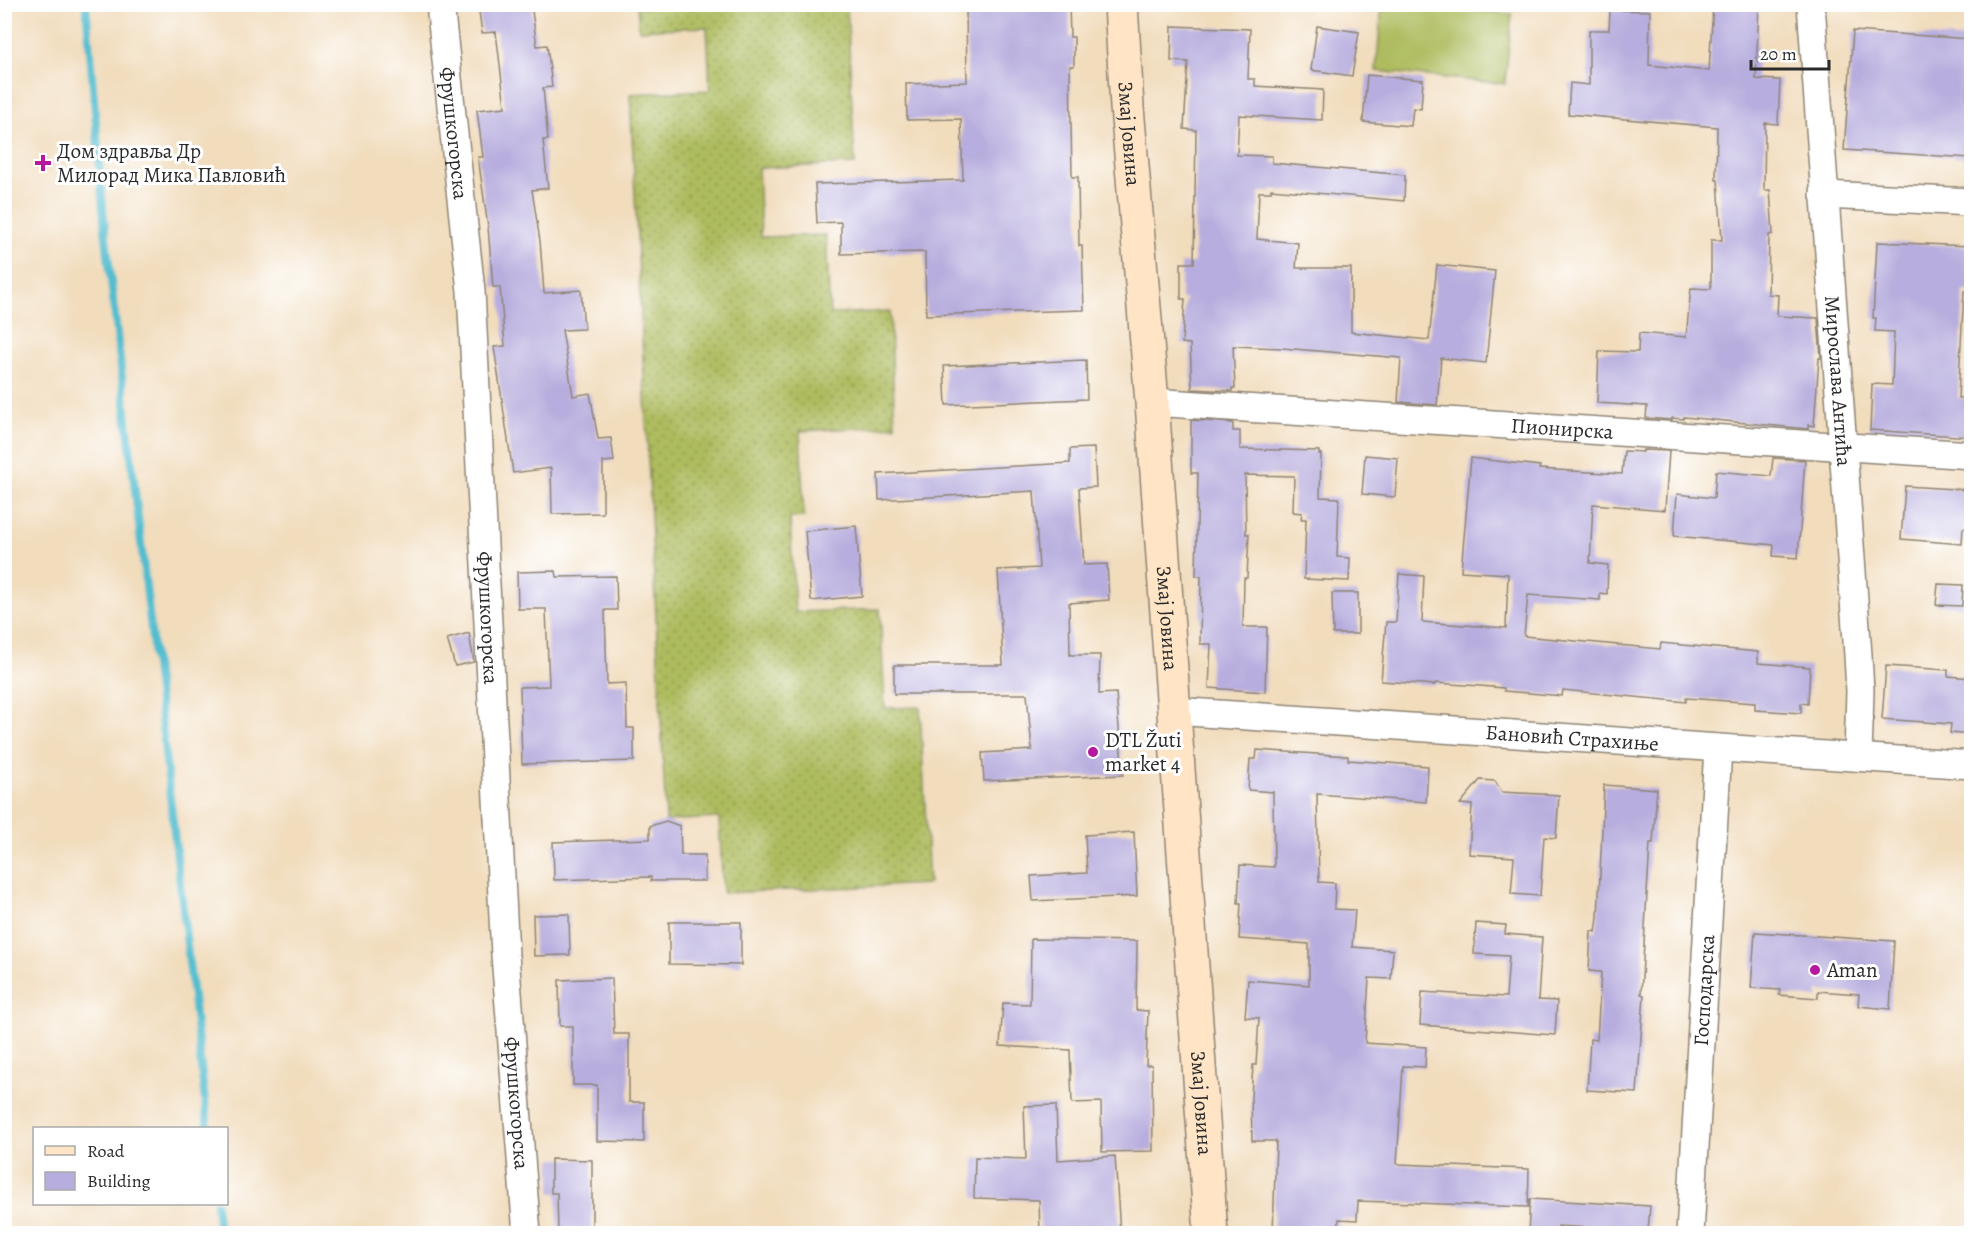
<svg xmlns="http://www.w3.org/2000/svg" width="1976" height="1238" viewBox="0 0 1976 1238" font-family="Alegreya,serif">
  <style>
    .grass { fill: url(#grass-dots); stroke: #6c7444; stroke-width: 1.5 }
    .pitch { fill: #aebc5e; stroke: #6c7444; stroke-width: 1.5 }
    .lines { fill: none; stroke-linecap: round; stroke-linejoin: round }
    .stream { stroke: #53bdcf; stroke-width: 8 }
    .building { fill: #b7adde }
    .street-casing { stroke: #8e8474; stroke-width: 30 }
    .secondary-casing { stroke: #8e8474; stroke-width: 36 }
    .street { stroke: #fff; stroke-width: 27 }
    .secondary { stroke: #ffe4c6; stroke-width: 33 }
    .poi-dot { fill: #b5179e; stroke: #fff; stroke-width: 2 }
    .labels { text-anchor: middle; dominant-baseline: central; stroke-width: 6; stroke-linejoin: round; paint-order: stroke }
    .street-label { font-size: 21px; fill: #2b2b2b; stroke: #fff }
    .poi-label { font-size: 21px; fill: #2b2b2b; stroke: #fff; text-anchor: start }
  </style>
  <defs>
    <pattern id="grass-dots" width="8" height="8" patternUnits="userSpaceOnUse" patternTransform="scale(1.5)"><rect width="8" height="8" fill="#aebc5e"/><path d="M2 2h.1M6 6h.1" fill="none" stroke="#8e994e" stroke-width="1.8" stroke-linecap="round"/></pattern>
  </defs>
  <rect width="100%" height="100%" fill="#fff"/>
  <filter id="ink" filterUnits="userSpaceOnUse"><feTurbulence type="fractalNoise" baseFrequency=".0167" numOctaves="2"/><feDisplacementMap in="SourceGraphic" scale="12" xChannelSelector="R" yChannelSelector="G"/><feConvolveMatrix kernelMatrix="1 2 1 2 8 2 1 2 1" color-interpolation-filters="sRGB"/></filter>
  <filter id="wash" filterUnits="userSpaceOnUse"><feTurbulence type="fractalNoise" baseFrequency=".008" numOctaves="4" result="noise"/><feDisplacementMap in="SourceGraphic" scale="24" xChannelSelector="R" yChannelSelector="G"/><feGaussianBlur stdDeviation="1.35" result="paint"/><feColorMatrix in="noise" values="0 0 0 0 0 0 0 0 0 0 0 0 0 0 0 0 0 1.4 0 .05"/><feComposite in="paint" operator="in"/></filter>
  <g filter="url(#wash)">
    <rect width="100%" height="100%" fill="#f1dcbc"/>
    <path class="grass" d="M637,5h210l8,159 -97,4 3,69 65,-2 4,79 60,-3 5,115 -95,5 4,86 -14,1 5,94 85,-3 5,99 35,-1 9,177 -206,9 -4,-75 -53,3 -36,-727 80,-4 -3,-63 -68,3z"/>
    <path class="pitch" d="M1382,5h41l89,9 -7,70 -129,-13z"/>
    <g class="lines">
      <g class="stream">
        <path d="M86,4l18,216 104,908"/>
        <path d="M216,1204l3,30"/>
      </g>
    </g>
    <g id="blocks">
      <g class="building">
        <path d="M478,4h53l6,42 10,-1 5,42 -9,1 5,52h-5l5,48 -16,2 8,51 4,52 37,-3 3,39 -22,1 11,66 17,-3 8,46 13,-1 3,23 -11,1v51l-51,1 -1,-46 -38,5 -19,-126 11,-1 -5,-59h-7l-5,-60 -10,-70h5l-6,-47 28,-3 -9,-75 -14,1z"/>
        <path d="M966,4h103l1,33h4v29h-4l2,111h6l1,69h3l2,64 -158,5 -1,-63 -84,2v-32l-24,1 -2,-39 148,-4 -2,-61 -54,1 -1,-36 61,-2z"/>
        <path d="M1713,4h46l-3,75 24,1 -2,44 -13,-1 -1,67h6l3,44 -4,1 -1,59 10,1 -1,21 41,2 3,40h-2l-5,68 -6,-1v4l-124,-12 -1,2 -11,-1v2l-26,-2 1,-12 -50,-3 2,-52 39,1 1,-19 47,4 5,-49 20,1v-49h11l-4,-60h-2l1,-53 -149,-13 2,-31 19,2v-55h20l1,-20 40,1 -1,54 60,6z"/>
        <path d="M1172,26l78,3 -2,50h7v7l68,4 -1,30 -83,-5 -2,40 35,1v7l133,12 -1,26 -133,-12v3h-12l-2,47 41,4 -2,25h55v64l78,8 8,-75 58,6 -9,92 -45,-5 -4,47 -39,-3 3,-44 -119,-10 -49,-2 2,42h-3v3l-40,-2 -2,-45 -8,-1 3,-44h-4v-36h13l2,-133 -12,-1 4,-67 -17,-1z"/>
        <path d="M1317,26l42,6 -7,44 -41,-6z"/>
        <path d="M1853,31l118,8 -5,75h5v44l-127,-8z"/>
        <path d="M1367,75l56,5 -2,29 -8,-1 -2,18 -48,-4z"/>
        <path d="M1877,242l94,4v45h-7l-6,107h13v39l-101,-7 2,-46 20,1 2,-53 -19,-1 1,-13h-3z"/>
        <path d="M1086,360l1,39 -141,6 -2,-39z"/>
        <path d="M1191,420l42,3v8h7v18l79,2v3h2l-1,43 19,1 -2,59 13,1 -1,23 -45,-2 2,-60h-5l1,-6 -9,-1 1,-36 -49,-1 1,59h3l-2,44h-3l-1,49h24l-2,65 -56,-4 2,-44h-11l1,-68h-5l2,-103h-7z"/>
        <path d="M1094,448l2,39 -17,1 5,77 23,-1 2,36 -40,3 1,52h30l-1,39 17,-1 7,82 -139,6 -2,-28 50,-3 -5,-56h-133v-29h109l-5,-95 41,-2 -5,-77 -155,9 -1,-26 192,-11v-14z"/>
        <path d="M1643,450l26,1 -4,59 -72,-6 -3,59 18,2 -1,29 -7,-1v7l-72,-5 -4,41 136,13 1,-6 97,9v11l52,4 -2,37 -7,-1v10l-46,-3v-7l-14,-1 -55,-4v4l-123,-12 -1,6 -58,-5v-3l-24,-2 -45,-3v2l-54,-4 5,-59h10l3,-48 25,2 -2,46 84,6 2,-54 -47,-3 10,-113 69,8 -1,3 83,5 2,-23 19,1z"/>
        <path d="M1365,455l33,3 -3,39 -33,-3z"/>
        <path d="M1773,458l32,2 -7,98 -25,-2 1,-11 -100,-9 3,-42 37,4 2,-27 55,5z"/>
        <path d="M1905,486l66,4v39l-8,-1 -1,16 -61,-5z"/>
        <path d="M856,526l6,70 -51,5 -6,-70z"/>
        <path d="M556,571l1,6 59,-1 1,34h-12l2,74 19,-1 1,45h7v33l-112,3 -2,-77 29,-1 -3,-77h-28l-1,-37z"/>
        <path d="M1938,584l25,1 -1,21 -26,-1z"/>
        <path d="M1332,593h26v41h-25z"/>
        <path d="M469,633l5,29 -19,4 -8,-27z"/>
        <path d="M1886,666l62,4v6l23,2v57l-21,-2 1,-9 -69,-5z"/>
        <path d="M1257,750l91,6v4l80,6 -2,36 -109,-8 2,88 16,1 -1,26 21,1 -3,37 41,3 -2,29 -22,-1 -4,65 61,4 -1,20 -22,-1 -6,98 132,5 -1,38 -170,-6 -1,19 -18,-1 -1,14h-65l3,-92h-24l-1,-44 2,-32h3l3,-47 -14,-1 3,-37 61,5v-41l-70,-5 2,-36h-3l2,-38 34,2 -1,-75 -25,-2 2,-31h6z"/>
        <path d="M1480,780l15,1 7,11 57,3 -3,43 -12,-1 -4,59 -29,-2 3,-37 -45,-3 3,-49 -12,-1z"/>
        <path d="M1604,785l53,4 -4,54h-3l-9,151 3,1 -7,98 -50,-3 3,-51 7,1 4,-68 -12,-1 2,-40 5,1 2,-14z"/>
        <path d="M666,821l14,5 1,29h24v26h-54v-4l-97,3 -1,-38 97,-3v-13z"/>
        <path d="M1134,832l3,64 -104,5 -2,-25 56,-3 -2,-38z"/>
        <path d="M569,914l1,41 -36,1 -1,-41z"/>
        <path d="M669,922h72v43l-72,-1z"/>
        <path d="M1476,923l30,2 -1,9 37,3 -4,63 19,1 -2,34 -135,-10 2,-33 84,5 3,-41 -35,-2z"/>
        <path d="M1755,932l139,9 -4,68 -32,-3 1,-12 -41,-3v7l-39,-3 1,-5 -29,-2z"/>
        <path d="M1031,939l106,2 -1,69 12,1 -2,54h6l1,86 -51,1 -1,-50 -29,1 -2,-53 -70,-4 3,-43 27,1z"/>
        <path d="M612,978l2,56h15v68h15v40l-47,-1v-56h-24v-59h-13l-1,-46z"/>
        <path d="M1056,1105l2,55 57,-4 5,77h-80l-1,-33 -65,-2 1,-41 51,2 -2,-53z"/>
        <path d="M551,1159l41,1v73h-34l-1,-40h-6z"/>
        <path d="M1530,1199l120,7 -2,25 -90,-5v7h-30z"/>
      </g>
    </g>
  </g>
  <g filter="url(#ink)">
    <use href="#blocks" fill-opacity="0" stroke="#8e8474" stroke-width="1.5"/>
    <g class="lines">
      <g class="street-casing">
        <g id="street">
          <path id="s1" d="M440,4l31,287 34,664 22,279"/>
          <path id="s2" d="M1811,4l47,651 2,36 -2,66"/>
          <path d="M1824,195l148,7"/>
          <path id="s3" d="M1152,402l820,53"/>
          <path id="s4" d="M1174,711l798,54"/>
          <path id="s5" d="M1690,1234l28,-486"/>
        </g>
      </g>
      <g class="secondary-casing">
        <g id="secondary">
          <path id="s6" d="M1121,4l6,103 25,295 59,832"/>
        </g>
      </g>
      <use href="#street" class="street"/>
      <use href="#secondary" class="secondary"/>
    </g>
  </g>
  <g class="poi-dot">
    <path d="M40 154h6v6h6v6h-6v6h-6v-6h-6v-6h6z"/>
    <circle cx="1093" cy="752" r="6"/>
    <circle cx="1815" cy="970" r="6"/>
  </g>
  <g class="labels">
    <g class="street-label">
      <text stroke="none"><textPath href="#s1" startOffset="130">Фрушкогорска</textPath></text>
      <text stroke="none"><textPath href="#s6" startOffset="130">Змај Јовина</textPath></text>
      <text stroke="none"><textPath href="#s2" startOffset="378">Мирослава Антића</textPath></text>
      <text stroke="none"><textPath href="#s3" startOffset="411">Пионирска</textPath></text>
      <text stroke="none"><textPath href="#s1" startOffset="616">Фрушкогорска</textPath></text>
      <text stroke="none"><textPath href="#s6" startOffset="616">Змај Јовина</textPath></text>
      <text stroke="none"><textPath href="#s4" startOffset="399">Бановић Страхиње</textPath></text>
      <text stroke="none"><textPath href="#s5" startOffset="244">Господарска</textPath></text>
      <text stroke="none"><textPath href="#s1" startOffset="1102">Фрушкогорска</textPath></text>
      <text stroke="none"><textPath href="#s6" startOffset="1102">Змај Јовина</textPath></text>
    </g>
    <g class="poi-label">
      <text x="57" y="151">Дом здравља Др<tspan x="57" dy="24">Милорад Мика Павловић</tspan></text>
      <text x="1105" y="740">DTL Žuti<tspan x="1105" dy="24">market 4</tspan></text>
      <text x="1827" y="970">Aman</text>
    </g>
  </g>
  <rect width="1976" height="1238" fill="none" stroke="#fff" stroke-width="24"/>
  <rect x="33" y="1127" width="195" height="78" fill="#ffffff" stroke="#aaaaaa" stroke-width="1.5"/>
  <rect x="45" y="1146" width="30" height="9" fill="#ffe4c6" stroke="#aaaaaa" stroke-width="1.5"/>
  <text x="87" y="1157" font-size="18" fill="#2b2b2b">Road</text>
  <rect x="45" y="1172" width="30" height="18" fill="#b7adde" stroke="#aaaaaa" stroke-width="1.5"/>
  <text x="87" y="1187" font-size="18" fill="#2b2b2b">Building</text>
  <path d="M1751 60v9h78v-9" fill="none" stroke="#2b2b2b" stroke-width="3"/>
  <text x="1760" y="60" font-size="18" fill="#2b2b2b" stroke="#ffffff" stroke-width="4.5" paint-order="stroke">20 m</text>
</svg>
